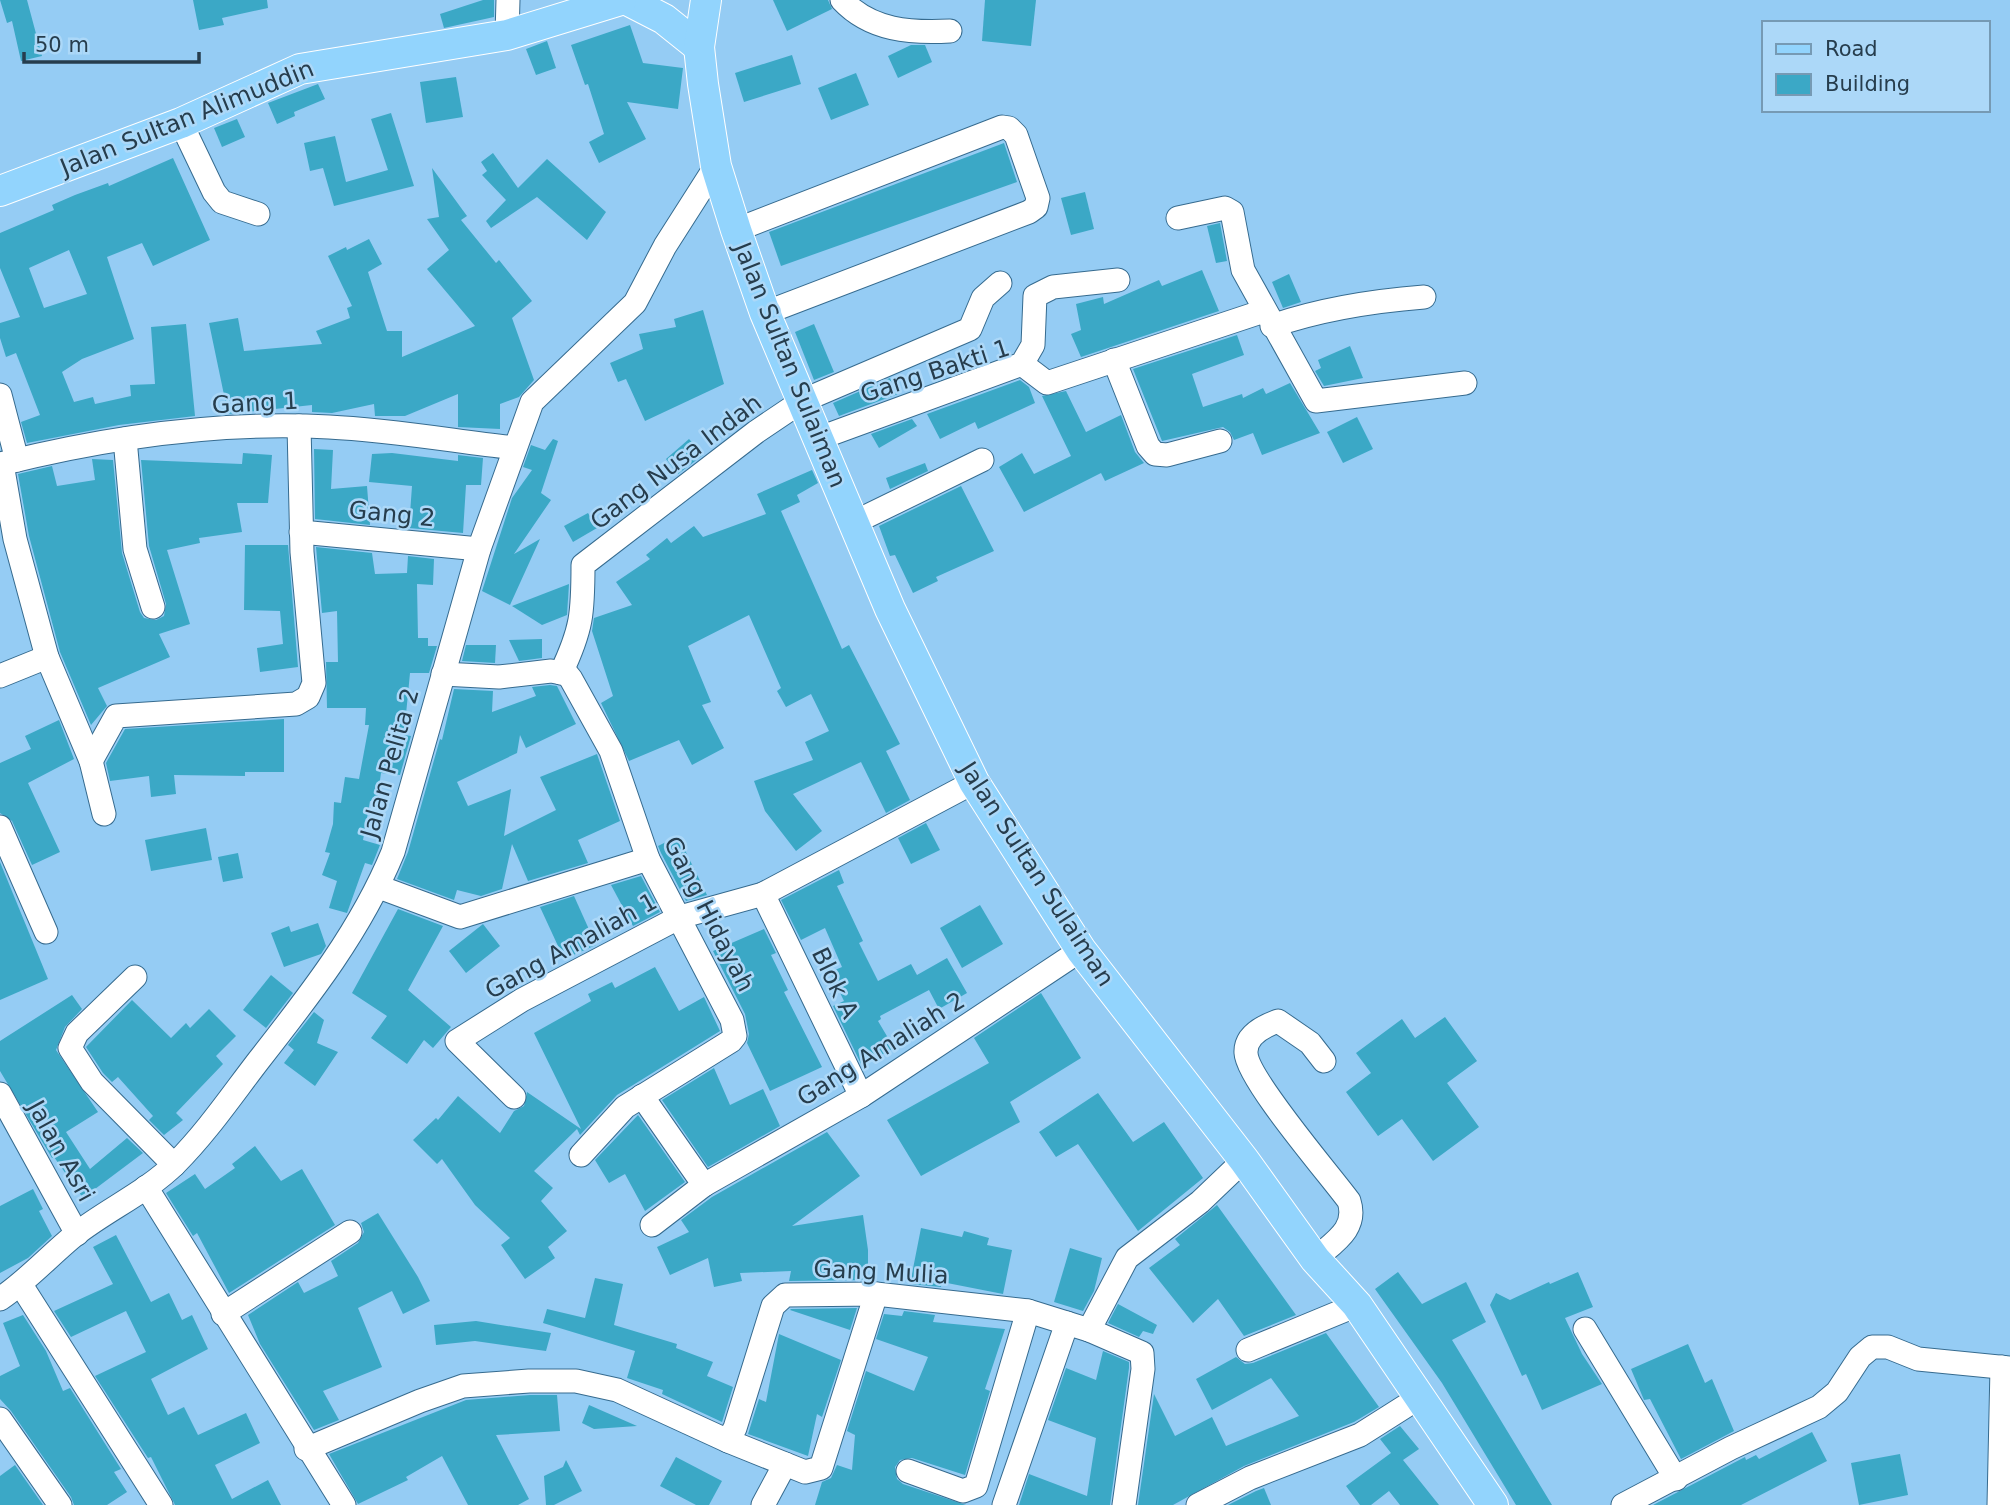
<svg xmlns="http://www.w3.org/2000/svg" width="2010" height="1505" viewBox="0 0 2010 1505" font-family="'DejaVu Sans',sans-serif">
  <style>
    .building { fill: #3ba8c6; fill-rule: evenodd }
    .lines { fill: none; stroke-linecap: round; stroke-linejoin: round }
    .minor-casing { stroke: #366b8f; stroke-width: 25 }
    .major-casing { stroke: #fff; stroke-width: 32 }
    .minor { stroke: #fff; stroke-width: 23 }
    .major { stroke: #92d4fd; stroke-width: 30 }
    .labels { text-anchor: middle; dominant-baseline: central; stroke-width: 5; stroke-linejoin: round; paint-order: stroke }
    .street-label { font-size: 24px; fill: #263d4d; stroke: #acd8f8 }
  </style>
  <rect width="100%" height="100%" fill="#95ccf4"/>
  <g class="building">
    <path d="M0,0h27l15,56 -21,5 -9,-40 -5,2z"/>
    <path d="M193,0h74l1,8 -46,10 2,7 -25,5z"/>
    <path d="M483,0h11v17l-50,11 -4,-14z"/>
    <path d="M773,0h55l4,9 -45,22z"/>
    <path d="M985,0h51l-5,46 -49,-5z"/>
    <path d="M630,25l13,38 40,5 -5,41 -51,-7 19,37 -47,24 -10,-21 15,-8 -16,-50 -3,1 -14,-40z"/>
    <path d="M547,41l9,27 -20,7 -10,-26z"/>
    <path d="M911,45h14l7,17 -34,16 -10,-22z"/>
    <path d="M792,55l9,29 -57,18 -9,-29z"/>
    <path d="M856,73l13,32 -38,15 -13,-32z"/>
    <path d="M456,77l7,40 -37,6 -6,-41z"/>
    <path d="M318,84l7,15 -31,13 1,4 -18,8 -9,-21z"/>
    <path d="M391,113l23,73 -80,20 -11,-38 -13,3 -6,-28 31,-7 11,46 42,-12 -17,-51z"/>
    <path d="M237,119l8,18 -23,10 -8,-19z"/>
    <path d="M1004,143l13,39 -236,84 -12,-34z"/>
    <path d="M493,153l25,35 29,-29 59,53 -19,28 -50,-43 -46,31 -5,-7 20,-21 -24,-25 5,-4 -6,-9z"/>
    <path d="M173,158l37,82 -57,26 -11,-23 -35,14 27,82 -52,20 -20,13 12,30 19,-5 2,7 36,-8 -1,-11 25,-1 -4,-57 35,-3 9,92 -76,9 -92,18 -6,-21 19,-7 -24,-62 -10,4 -6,-19v-15l20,-6 -20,-49v-35l54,-23 -2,-5 23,-10 33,-12 1,3zM69,250l18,44 -43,14 -15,-40z"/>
    <path d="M432,168l35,48 -6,4 35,43 3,-3 33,41 -20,17 22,62 -15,17 -19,7v25l-42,-2v-33l-53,22h-30l-1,-12 -42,9 -20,-1v-7l-84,9 -19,-91 29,-5 6,33 78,-7 -6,-13 34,-13 -3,-10 5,-2 -24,-50 18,-9 1,3 22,-11 13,25 -14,8 19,59h15v26l73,-31 -48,-57 22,-19 -22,-31 12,-2z"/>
    <path d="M1085,192l9,37 -23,6 -10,-37z"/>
    <path d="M1220,223l7,38 -11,2 -9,-37z"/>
    <path d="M1202,270l17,41 -138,46 -10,-23 10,-4 -5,-26 27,-7 1,7 55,-24 3,6z"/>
    <path d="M1289,274l12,28 -18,6 -11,-26z"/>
    <path d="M703,310l21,74 -79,37 -19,-42 -8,3 -8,-19 33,-14 -4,-15 37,-7 -2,-8z"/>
    <path d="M814,324l20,48 -20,8 -19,-48z"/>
    <path d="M1237,335l7,20 -52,19 11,33 39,-13 1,4 20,-10 3,6 24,-11 30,50 -58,22 -9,-22 -19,7 -4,-8 -7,-5 -61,14 -29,-72z"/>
    <path d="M1350,346l13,32 -39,8 -9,-15 6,-3 -3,-8z"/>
    <path d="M890,378l8,16 -59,22 -6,-13z"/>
    <path d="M1020,380l9,7 6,16 -57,26 -3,-7 -35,17 -13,-25z"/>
    <path d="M1066,391l20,41 35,-17 14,37 9,11 -39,18 -4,-8 -77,39 -25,-45 23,-14 12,21 37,-18 -29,-60z"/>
    <path d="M1357,417l16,32 -30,14 -16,-31z"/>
    <path d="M912,419l5,7 -38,22 -8,-14z"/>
    <path d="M553,439l5,2 -17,52 10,7 -37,54 26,-15 -30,66 -28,-14 30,-93 20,-28 -9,-3 8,-22 14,5z"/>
    <path d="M689,439l14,16 -25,19 -12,-15z"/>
    <path d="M314,449l19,1 -2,39 36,-3 3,39 -55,-6z"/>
    <path d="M243,453l29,2 -4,48h-31l5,29 -43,6 1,5 -33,7 23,74 -31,10 11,23 -72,31 9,18 -16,19 -31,-73 -31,-116 -11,-62 34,-8 5,20 38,-6 -3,-21 21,1 9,93 18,59 4,6 12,2 8,-4 2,-12 -17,-58 -8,-86 101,4z"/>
    <path d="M392,453l66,8v-6l25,3 -2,27h-15l-3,48 -54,-5 3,-42 -43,-4 3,-28z"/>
    <path d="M925,463l3,8 -38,18 -4,-11z"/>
    <path d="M812,470l6,13 -21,12 3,7 -19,9 61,138 7,-4 51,99 -14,7 24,49 -24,13 -25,-51 -68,32 29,37 -26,20 -31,-40 -11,-30 59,-21 -8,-18 24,-11 -18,-37 -25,13 -9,-16 4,-3 -32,-73 -61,31 23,56 -9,3 22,43 -32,17 -13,-25 -50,21 -28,-58 12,-7 -21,-65 2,-13 38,-13 -16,-23 34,-23 -4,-4 21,-17 4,5 23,-17 9,11 63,-23 -9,-20z"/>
    <path d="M961,486l33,65 -58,26 2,4 -25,12 -18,-38 -5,1 -11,-30z"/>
    <path d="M588,513l9,15 -24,14 -9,-16z"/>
    <path d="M245,545h43l10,122 -38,5 -3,-24 26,-4 -3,-33 -36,-1z"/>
    <path d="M316,547l56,6 3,21 32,-1 1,-17 26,3 -1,26 -16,-1 1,54h10v8h9l-8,27h-19l-6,62 7,1 -11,39 -19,-2 -4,29 -7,-1 -7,39 17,5 -8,20 -7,-2 -18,50 -18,-5 8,-27 -15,-6 8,-22 -5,-1 8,-28 1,-22 7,1 4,-26 14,2 10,-54h-4l1,-17h-39l-1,-46h12l-1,-51 -15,2z"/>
    <path d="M569,584l-2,31 -25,10 -30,-19z"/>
    <path d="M542,639v19l-23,3 -10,-21z"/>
    <path d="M466,645h30l-1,18 -33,-2z"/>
    <path d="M550,685l7,1 19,38 -50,24 -6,-13 -3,18 -60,29 11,24 43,-17 -7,47 52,-26 -16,-33 57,-23 23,67 -42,19 10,23 -60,18 -16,-37 -10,45 -21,7 -24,-6 -3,10 -57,-21 11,-27 32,-113 2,1 12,-51 39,2 -1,21 44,-16 -4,-9z"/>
    <path d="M284,719v53h-39v4l-71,-1 2,19 -25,3 -2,-21 -39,5 -4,-18 19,-34z"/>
    <path d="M59,720l15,39 -46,24 32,69 -28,13 -20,-44 -12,-8v-50l31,-14 -6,-13z"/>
    <path d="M926,823l14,27 -29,14 -13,-26z"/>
    <path d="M206,828l6,32 -61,11 -6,-31z"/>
    <path d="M678,836l29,59 -21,6 -25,-48 -3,-7z"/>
    <path d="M238,853l5,25 -20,4 -5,-25z"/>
    <path d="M0,862l48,117 -48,21z"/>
    <path d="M839,870l5,13 -7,3 26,55 -4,2 19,38 33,-17 6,11 30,-17 20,35 -28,16 -10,-19 -49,26 1,3 -3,2 16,27 -32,18 -29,-60 11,-5 -14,-29 12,-5 -17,-39 -24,12 -20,-40z"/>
    <path d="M641,876l19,36 -27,14 -22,-41z"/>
    <path d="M574,896l22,49 -32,14 -24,-52z"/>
    <path d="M980,905l23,39 -41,24 -22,-40z"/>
    <path d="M398,909l45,17 -35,64 43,37 -18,21 -9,-8 -17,24 -36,-26 16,-22 -35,-23z"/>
    <path d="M318,923l8,23 -5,8 -37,13 -13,-34 18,-7 2,6z"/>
    <path d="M483,924l17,22 -34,27 -17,-22z"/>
    <path d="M764,929l12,24 -5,2 17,35 -4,2 38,75 -52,24 -23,-48 2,-9 -4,-20 -32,-63z"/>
    <path d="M655,967l24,44 25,-14 16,34 -103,64 -37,40 -3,-6 -43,42 19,17 -12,13 26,30 -19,16 7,11 -30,21 -24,-34 9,-7 -35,-33 -33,-46 -5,5 -24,-24 23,-22 2,2 20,-24 42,37 14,-22 10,-5 3,-14 54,37 -47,-96 57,-32 -3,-7 24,-12 3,6z"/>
    <path d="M271,975l22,18 -27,35 -23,-18z"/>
    <path d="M1041,993l40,65 -71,44 10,20 -99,54 -34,-56 102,-57 -15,-25z"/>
    <path d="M72,995l10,14 -17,18 -9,23 42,62 -32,20 24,37 37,-31 16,15 -60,45 -29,-41 -2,1 -52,-87v-30z"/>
    <path d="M132,1000l39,38 15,-15 4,5 19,-19 27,27 -20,20 7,8 -47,49 7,7 -19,15 -15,-15 4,-4 -35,-39 -6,5 -9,-9 -17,-26z"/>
    <path d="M314,1012l10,8 -7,23 21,9 -23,34 -31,-23 10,-13 -6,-5z"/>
    <path d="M1445,1017l32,44 -30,22 32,44 -46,34 -31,-42 -24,17 -32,-44 25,-19 -15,-20 46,-34 13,19z"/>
    <path d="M714,1068l16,37 33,-16 17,37 -72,41 -46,-67z"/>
    <path d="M1098,1093l35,49 31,-20 39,56 -65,53 -60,-87 -22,13 -17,-25z"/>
    <path d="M638,1115l47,67 -40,29 -20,-37 -16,9 -14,-23z"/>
    <path d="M827,1132l33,44 -68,50 71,-11 5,35v30l-79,1 2,-10 -51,2 2,8 -28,6 -6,-29 -38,17 -13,-28 32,-15 -8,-12 31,-23z"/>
    <path d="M255,1146l26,35 21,-12 33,56 -106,68 -32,-60 -4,3 -27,-43 29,-19 10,15 30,-21 -3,-4z"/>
    <path d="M33,1189l10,20 -4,2 13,25 -24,22 -28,15v-67z"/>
    <path d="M1217,1205l79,110 -52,21 -26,-37 -25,24 -44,-55 31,-23 -5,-6z"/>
    <path d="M378,1213l40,64 12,24 -27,13 -11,-23 -34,17 24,59 -59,24 16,29 -25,10 -54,-86 -12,-29 50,-33 6,11 34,-17 -7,-15 27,-18 6,-11 -3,-9z"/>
    <path d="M921,1228l41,9 2,-6 25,7 -2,7 25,5 -9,44 -61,-12 -1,5 -31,-3z"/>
    <path d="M116,1235l35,67 18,-9 13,27 10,-5 16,34 -57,30 17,36 16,-8 14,28 48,-22 14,30 -45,22 17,34 36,-19 13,25h-106l-24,-48 -3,1 -53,-82 51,-24 -20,-41 -55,26 -17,-26 59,-27 -20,-37z"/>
    <path d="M1070,1248l32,10 -8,33 -11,20 -29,-9z"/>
    <path d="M1398,1272l24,32 44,-22 20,40 -34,18 100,165h-36l-74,-122 -67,-94z"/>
    <path d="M1578,1272l15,35 -28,11 17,36 20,30 -60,26 -16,-36 -4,2 -32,-71 6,-12 14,7 39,-18 1,2z"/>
    <path d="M595,1278l28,6 -9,41 63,19 -1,4 37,14 -6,14 26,11 -11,35 -60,-28 1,-4 -36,-12 8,-27 -92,-28 4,-14 38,9z"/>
    <path d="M1118,1304l39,21 -4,9 -10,-3 -4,6 -31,-14z"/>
    <path d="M857,1308l-7,22 -60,-20 1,-1z"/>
    <path d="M904,1311l31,4 -2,7 72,7 -20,60 5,2 -25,84 -53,-17 -12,2 -5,7 2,12 6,5 63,21h-151l7,-23 9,-4 6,-13 15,5 3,-35 -8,-4 19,-60 48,20 14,-34 -52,-18 8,-25 18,2z"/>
    <path d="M23,1315l23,36 17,40 7,-3 51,81 -7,3 13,20 -20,13h-33l-3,-8 -60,-86 -11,-12v-23l20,-10 -17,-43z"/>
    <path d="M476,1321l75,12 -5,18 -71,-10 -39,4 -2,-20z"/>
    <path d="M1326,1333l53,74 -25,15 -110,44 -71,39h-35l16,-111 21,42 37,-19 14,29 73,-30 -28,-38 -59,32 -16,-31 40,-22 9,7 8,-1z"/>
    <path d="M779,1334l62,26 -19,57 -5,-3 -9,42 -60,-22 11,-35 7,3z"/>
    <path d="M1688,1344l17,39 7,-4 22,52 -53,28 -31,-60 -6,1 -13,-31z"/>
    <path d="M1103,1351l26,11v6l-19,137h-91l10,-31 58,22 9,-58 -48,-18 18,-52 30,12z"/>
    <path d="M530,1395h27l3,36 -64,4 33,64 -11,6h-50l-26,-49 -36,21 2,3 -50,24 -29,-50 137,-54z"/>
    <path d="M589,1405l48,21 -43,3 -12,-6z"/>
    <path d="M1400,1426l19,23 -16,11 36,45h-39l-11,-14 -18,14h-11l-14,-19 45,-33 -11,-14z"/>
    <path d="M1812,1432l15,29 -86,44h-88l92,-48 1,3 10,-5 3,4z"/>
    <path d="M1900,1454l8,41 -49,10 -8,-42z"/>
    <path d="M676,1457l46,24 -13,24h-13l-36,-19z"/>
    <path d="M566,1460l16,31 -28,14h-8l-2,-29 19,-9z"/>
    <path d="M15,1465l28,40h-43v-29z"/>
    <path d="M1264,1488l7,17h-43l28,-14z"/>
  </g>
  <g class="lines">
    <g class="minor-casing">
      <g id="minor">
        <path d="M842,0c29,31 69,33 108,31"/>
        <path d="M507,35l1,-35"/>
        <path d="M181,123l33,69 8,10 36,12"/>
        <path d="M1178,218l47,-10 7,4 11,58 73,131 149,-18"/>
        <path d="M736,230l266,-103 7,1 7,7 22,63 -2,9 -7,5 -264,101"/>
        <path d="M1272,326c49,-17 101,-25 152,-29"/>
        <path d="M1114,360l34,86 7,8 12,1 53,-14"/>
        <path d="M1022,364l25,19 217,-72"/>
        <path d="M0,395l17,65"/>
        <path d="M125,439l10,110 18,58"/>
        <path d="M817,439l205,-75 11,-19 2,-49 18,-9 65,-7"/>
        <path d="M0,464c104,-26 221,-43 329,-37 62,3 124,14 186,21"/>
        <path d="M2,464l13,75 32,118 44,104 13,53"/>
        <path d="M853,523l129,-63"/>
        <path d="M301,532l178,17"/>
        <path d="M561,673c21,-44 22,-60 22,-108l173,-133 46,-31 168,-72 13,-31 17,-15"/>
        <path d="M443,674l56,3 52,-6 16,3 4,5 40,72 37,108 84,161 3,16 -4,5 -106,66 -44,48"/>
        <path d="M0,676l47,-19"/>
        <path d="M91,761l25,-45 180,-12 12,-7 6,-14 -12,-131 -3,-126"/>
        <path d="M0,827l46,105"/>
        <path d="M379,887l81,30 188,-58"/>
        <path d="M763,894l98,202"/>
        <path d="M135,977l-58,56 -7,15 22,34 82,83"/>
        <path d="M0,1094l77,140"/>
        <path d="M642,1096l62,89"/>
        <path d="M514,1097l-57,-56 65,-41 158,-83 83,-23 211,-112"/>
        <path d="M146,1187l198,318"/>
        <path d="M652,1225l52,-40 157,-89 220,-146"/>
        <path d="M1315,1259c19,-17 43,-30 34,-58 -19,-26 -102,-122 -103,-148 -1,-18 18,-27 32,-32l32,22 14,18"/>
        <path d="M21,1285l140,220"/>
        <path d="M0,1299c28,-19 50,-44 76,-65 32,-25 71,-42 100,-71 31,-31 56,-68 83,-103 51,-65 102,-130 134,-208l86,-303 53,-147 103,-99 30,-57 51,-80"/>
        <path d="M223,1314l127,-82"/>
        <path d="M1585,1329l91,150"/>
        <path d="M1089,1330l53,23 1,16 -19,136"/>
        <path d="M1248,1350l109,-45"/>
        <path d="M0,1419l60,86"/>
        <path d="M728,1441l77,31 16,-4 55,-174"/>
        <path d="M306,1449l114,-48 43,-15 66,-5h47l41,9 111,51 7,-13 38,-122 12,-11 91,-1 152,17 61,19 38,-72 73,-56 44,-42"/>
        <path d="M908,1471l55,20 13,-5 52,-175"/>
        <path d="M763,1505l22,-41"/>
        <path d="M1004,1505l63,-182"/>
        <path d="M1198,1505l52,-27 110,-43 60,-38"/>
        <path d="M1623,1505l108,-57 88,-41 18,-15 23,-35 12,-10h16l30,12 92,9"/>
        <path d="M1999,1505l3,-138"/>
      </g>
    </g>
    <g class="major-casing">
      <g id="major">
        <path d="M627,0l37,19 35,28"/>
        <path d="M706,0l-7,47 4,37 13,82 20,64 29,83 125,296 84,173 107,168 163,210 71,99 42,46 136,200"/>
        <path d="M0,191l181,-68 119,-54 207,-34 114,-35"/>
      </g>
    </g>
    <use href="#minor" class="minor"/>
    <use href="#major" class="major"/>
  </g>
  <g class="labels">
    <g class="street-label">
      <text transform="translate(187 118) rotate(-22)">Jalan Sultan Alimuddin</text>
      <text transform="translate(790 365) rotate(68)">Jalan Sultan Sulaiman</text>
      <text transform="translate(935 371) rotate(-18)">Gang Bakti 1</text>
      <text transform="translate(255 403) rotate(-3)">Gang 1</text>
      <text transform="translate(676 462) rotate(-37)">Gang Nusa Indah</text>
      <text transform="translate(392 514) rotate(6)">Gang 2</text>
      <text transform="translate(390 763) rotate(-74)">Jalan Pelita 2</text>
      <text transform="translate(1037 874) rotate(57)">Jalan Sultan Sulaiman</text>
      <text transform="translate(709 914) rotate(63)">Gang Hidayah</text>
      <text transform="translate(571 946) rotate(-29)">Gang Amaliah 1</text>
      <text transform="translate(835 983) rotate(64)">Blok A</text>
      <text transform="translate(881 1049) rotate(-32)">Gang Amaliah 2</text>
      <text transform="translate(61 1151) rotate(61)">Jalan Asri</text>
      <text transform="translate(881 1272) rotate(3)">Gang Mulia</text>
    </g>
  </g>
  <rect x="1762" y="21" width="228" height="91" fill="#acd8f8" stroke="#769ab4" stroke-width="2"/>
  <rect x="1776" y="44" width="35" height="10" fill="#92d4fd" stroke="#769ab4" stroke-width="2"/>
  <text x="1825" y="56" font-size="21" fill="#263d4d">Road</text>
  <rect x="1776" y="74" width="35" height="21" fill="#3ba8c6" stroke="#769ab4" stroke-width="2"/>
  <text x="1825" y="91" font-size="21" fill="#263d4d">Building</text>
  <path d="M24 52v10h175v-10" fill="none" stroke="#263d4d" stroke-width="3.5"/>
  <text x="35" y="52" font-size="21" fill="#263d4d" stroke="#acd8f8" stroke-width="5" paint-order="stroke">50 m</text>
</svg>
